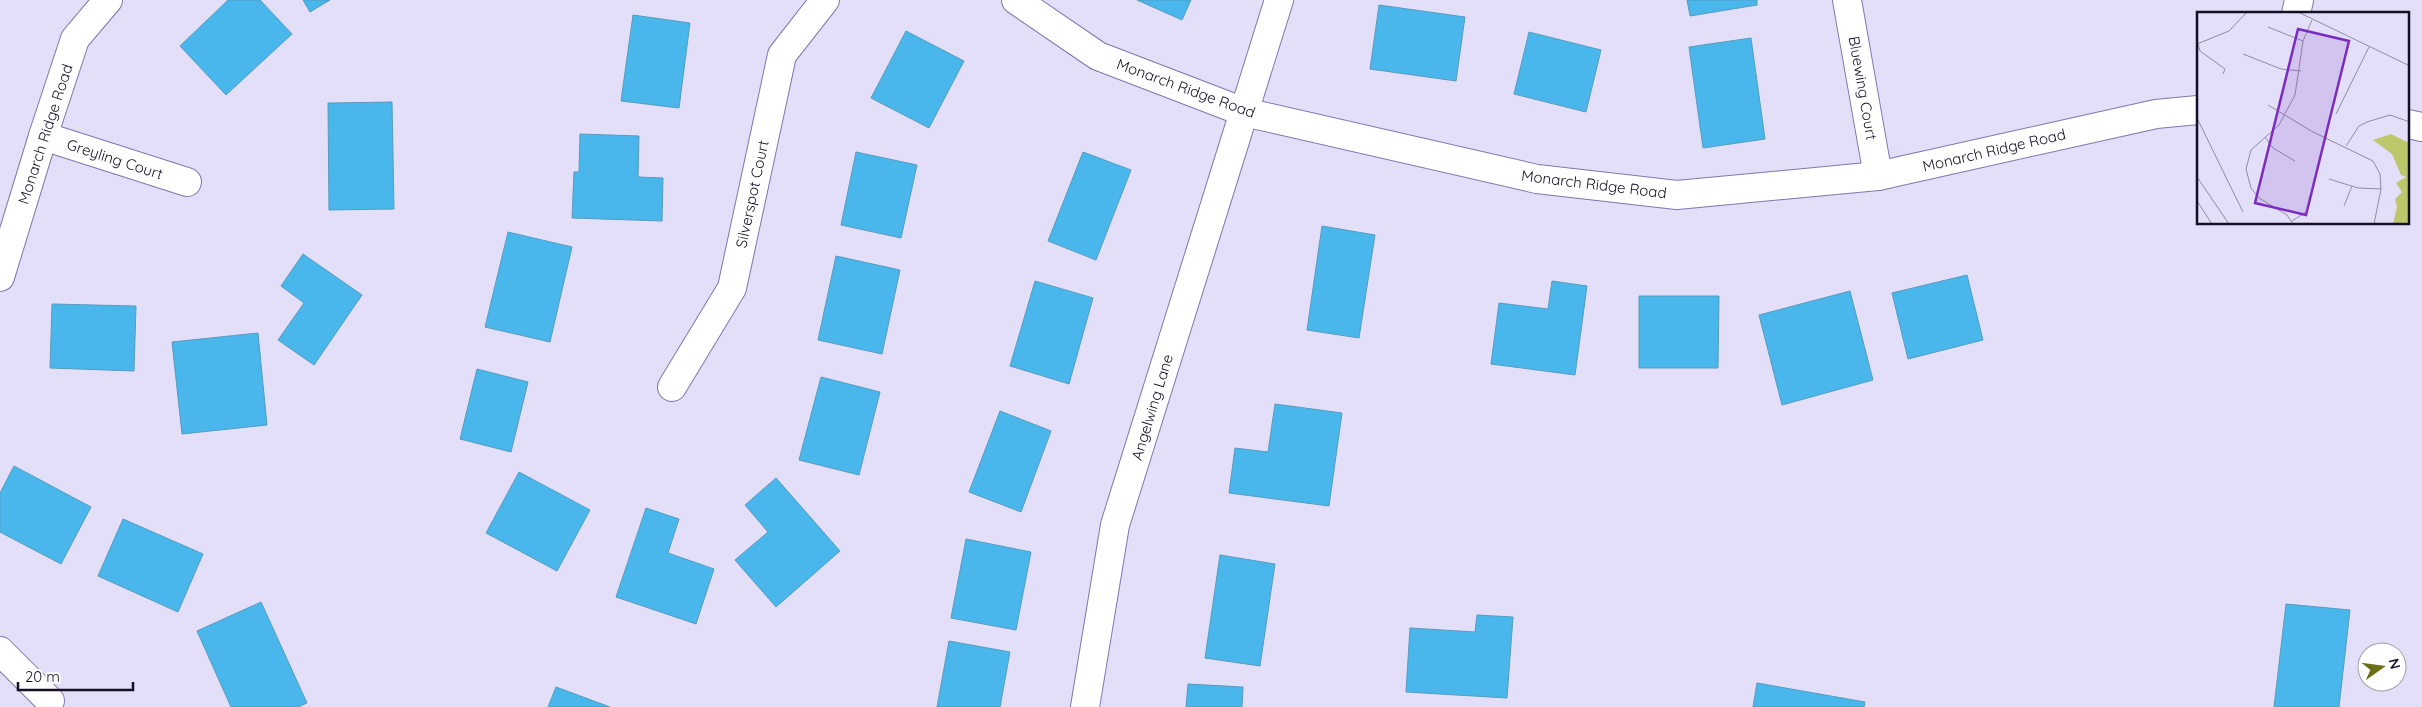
<svg xmlns="http://www.w3.org/2000/svg" width="2422" height="707" viewBox="0 0 2422 707" font-family="Quicksand,sans-serif">
  <style>
    .building { fill: #49b7eb; stroke: #579bbf }
    .lines { fill: none; stroke-linecap: round; stroke-linejoin: round }
    .minor-casing { stroke: #8175ae; stroke-width: 30 }
    .minor { stroke: #fff; stroke-width: 28 }
    .labels { text-anchor: middle; dominant-baseline: central; stroke-width: 5; stroke-linejoin: round; paint-order: stroke }
    .street-label { font-size: 15px; fill: #140f25; stroke: #fff }
    .inset-road { fill: none; stroke: #908ca4; stroke-width: 1 }
    .view { fill: #7b2cbf; fill-opacity: 0.15; stroke: #7b2cbf; stroke-width: 2.5 }
    .inset-edge { fill: none; stroke: #140f25; stroke-width: 2.5 }
  </style>
  <rect width="100%" height="100%" fill="#e3dff8"/>
  <g class="building">
    <path d="M228,0h32l32,34 -66,61 -46,-49z"/>
    <path d="M303,0h27l-20,12z"/>
    <path d="M1137,0h54l-9,20z"/>
    <path d="M1687,0h70v5l-67,11z"/>
    <path d="M1379,5l86,12 -9,64 -86,-12z"/>
    <path d="M633,15l57,8 -11,85 -58,-7z"/>
    <path d="M906,31l58,30 -35,67 -58,-30z"/>
    <path d="M1529,32l72,18 -15,62 -72,-18z"/>
    <path d="M1751,38l14,101 -62,9 -14,-101z"/>
    <path d="M392,102l2,107 -65,1 -1,-107z"/>
    <path d="M580,134l59,2 -1,41 25,1 -1,43 -90,-3 2,-46h5z"/>
    <path d="M856,152l61,13 -16,73 -60,-13z"/>
    <path d="M1083,152l48,18 -35,90 -48,-19z"/>
    <path d="M1322,226l53,9 -16,103 -52,-8z"/>
    <path d="M508,232l64,15 -22,95 -65,-15z"/>
    <path d="M303,254l59,41 -48,70 -36,-25 26,-37 -23,-17z"/>
    <path d="M836,256l64,14 -18,84 -64,-14z"/>
    <path d="M1967,275l16,65 -75,19 -16,-66z"/>
    <path d="M1035,281l58,17 -24,86 -59,-18z"/>
    <path d="M1552,281l35,5 -12,89 -84,-11 8,-61 49,6z"/>
    <path d="M1850,291l23,89 -91,25 -23,-90z"/>
    <path d="M1639,296h80l-1,72h-79z"/>
    <path d="M52,304l84,2 -2,65 -84,-3z"/>
    <path d="M258,333l9,92 -85,9 -10,-92z"/>
    <path d="M477,369l51,13 -17,70 -51,-13z"/>
    <path d="M821,377l59,15 -21,83 -60,-15z"/>
    <path d="M1275,404l67,9 -13,93 -100,-13 6,-45 33,4z"/>
    <path d="M1000,411l51,20 -30,81 -52,-20z"/>
    <path d="M14,466l77,41 -30,57 -61,-32v-39z"/>
    <path d="M519,472l71,38 -33,61 -71,-38z"/>
    <path d="M776,478l64,73 -64,56 -41,-47 33,-28 -23,-27z"/>
    <path d="M646,508l33,11 -11,34 46,16 -18,55 -80,-27z"/>
    <path d="M123,519l80,35 -25,58 -80,-36z"/>
    <path d="M966,539l65,13 -15,78 -65,-12z"/>
    <path d="M1220,555l55,9 -15,102 -55,-8z"/>
    <path d="M261,602l46,101 -9,4h-67l-34,-76z"/>
    <path d="M2286,604l64,6 -11,97h-65z"/>
    <path d="M1477,615l36,2 -6,81 -101,-6 4,-64 65,4z"/>
    <path d="M949,641l61,11 -10,55h-63z"/>
    <path d="M1757,683l108,19 -1,5h-111z"/>
    <path d="M1188,684l55,3 -1,20h-56z"/>
    <path d="M556,687l54,20h-62z"/>
  </g>
  <g class="lines">
    <g class="minor-casing">
      <g id="minor">
        <path d="M1016,0l82,56 146,56 293,67 140,16 201,-19 278,-62 42,-4"/>
        <path d="M1847,0l31,176"/>
        <path d="M2296,14l3,-14"/>
        <path d="M2408,124l14,3"/>
        <path d="M43,136l144,46"/>
        <path d="M0,277l43,-141 32,-97 33,-39"/>
        <path d="M672,387l60,-99 50,-233 43,-55"/>
        <path d="M0,651l50,50"/>
        <path d="M1085,707l30,-182 164,-525"/>
      </g>
    </g>
    <use href="#minor" class="minor"/>
  </g>
  <g class="labels">
    <g class="street-label">
      <text transform="translate(1186 88) rotate(20)">Monarch Ridge Road</text>
      <text transform="translate(1863 88) rotate(80)">Bluewing Court</text>
      <text transform="translate(45 134) rotate(-72)">Monarch Ridge Road</text>
      <text transform="translate(1994 150) rotate(-13)">Monarch Ridge Road</text>
      <text transform="translate(115 159) rotate(18)">Greyling Court</text>
      <text transform="translate(1594 184) rotate(7)">Monarch Ridge Road</text>
      <text transform="translate(752 194) rotate(-78)">Silverspot Court</text>
      <text transform="translate(1152 407) rotate(-73)">Angelwing Lane</text>
    </g>
  </g>
  <g transform="translate(2197 12)">
    <rect width="212" height="212" fill="#e3dff8"/>
    <path d="M194,122l18,9v81h-16l4,-17 -2,-8 7,-7 -6,-9 10,-6 -5,-2 -9,-21 -19,-14z" fill="#bec66c"/>
    <path class="inset-road" d="M101,0l112,54M71,15l35,14M0,32l32,-13 18,-19M1,32l2,7 25,18 -2,5M46,42l38,15 20,2M71,93l45,27 60,29 7,13 1,15 -7,35M139,102l33,-67M0,106l46,94M68,125l8,11 22,13M149,134l13,-20 8,-4 23,-7 20,7M0,165l32,47M132,167l29,9 23,1M0,189l15,23M147,194l8,-20M95,209l14,-9M96,212l-6,-9 -28,-17 -8,-10 -5,-19 5,-19 28,-25 16,-30 8,-54 9,-21"/>
    <path class="view" d="M101,17l51,12 -43,174 -51,-12z"/>
    <rect width="212" height="212" class="inset-edge"/>
  </g>
  <g transform="translate(2382 667) rotate(76)"><circle r="24" fill="#ffffff" stroke="#a19fa8"/>
  <path d="M0-4L9 19L0 12L-9 19Z" fill="#6b7016"/>
  <text y="-8" font-size="14" font-weight="bold" text-anchor="middle" fill="#140f25">N</text>
  </g>
  <path d="M18 682v8h115v-8" fill="none" stroke="#140f25" stroke-width="2.5"/>
  <text x="25" y="682" font-size="15" fill="#140f25" stroke="#ffffff" stroke-width="4" paint-order="stroke">20 m</text>
</svg>
